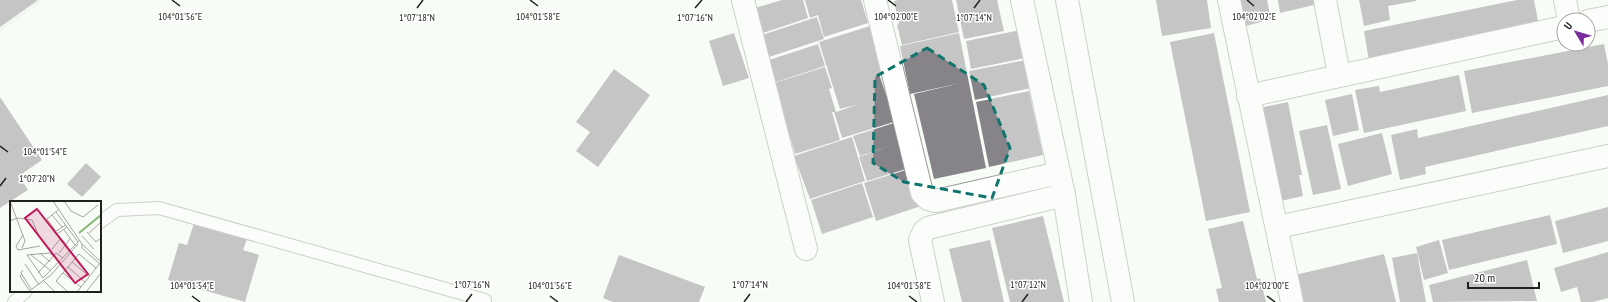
<svg xmlns="http://www.w3.org/2000/svg" width="1608" height="302" viewBox="0 0 1608 302" font-family="'PT Sans Narrow',sans-serif">
  <style>
    .built { fill: #e9f2e6 }
    .building { fill: #878489 }
    .lines { fill: none; stroke-linecap: round; stroke-linejoin: round }
    .service-casing { stroke: #989c97; stroke-width: 14 }
    .minor-casing { stroke: #989c97; stroke-width: 24 }
    .service { stroke: #fff; stroke-width: 12 }
    .minor { stroke: #fff; stroke-width: 22 }
    .marked { fill: none; stroke: #0f766e; stroke-width: 3; stroke-dasharray: 8 5; stroke-linejoin: round }
    .ticks { fill: none; stroke: #20211f; stroke-width: 1.5 }
    .inset-river { fill: none; stroke: #85b873; stroke-width: 2 }
    .inset-road { fill: none; stroke: #a2a4a0; stroke-width: 1 }
    .view { fill: #c2185b; fill-opacity: 0.15; stroke: #c2185b; stroke-width: 2 }
    .inset-edge { fill: none; stroke: #20211f; stroke-width: 2 }
    .ticks-label { font-size: 10px; text-anchor: middle; fill: #20211f; stroke: #fff; stroke-width: 3; stroke-linejoin: round; paint-order: stroke }
  </style>
  <rect width="100%" height="100%" fill="#f8fcf6"/>
  <path class="built" d="M0,0h43l-43,32z"/>
  <g class="building">
    <path d="M0,0h38l-38,27z"/>
    <path d="M782,0h21l5,18 -45,15 -8,-25z"/>
    <path d="M805,0h56l7,23 -44,14 -6,-22 -8,3z"/>
    <path d="M898,0h54l7,32 -57,13 -5,-20 2,-1 -5,-23z"/>
    <path d="M956,0h41l7,31 -40,8z"/>
    <path d="M1156,0h51l4,28 -49,8z"/>
    <path d="M1240,0h27l4,19 -25,7z"/>
    <path d="M1278,0h35l1,5 -34,8z"/>
    <path d="M1359,0h57v1l-28,5 2,14 -26,6z"/>
    <path d="M1517,0h17l5,26 -170,35 -5,-30z"/>
    <path d="M817,17l7,22 -55,18 -7,-22z"/>
    <path d="M870,26l14,46 -5,2 7,21 3,-1 8,27 -55,17 -8,-26h-2l8,28 -45,14 -21,-71 51,-16 7,21 -3,1 7,23 23,-8 -19,5 -21,-67z"/>
    <path d="M1020,30l5,28 -54,11 -5,-28z"/>
    <path d="M734,33l15,45 -26,8 -14,-45z"/>
    <path d="M959,33l27,135 -52,11 -20,-85 47,-11 -51,11 -10,-48z"/>
    <path d="M1214,33l36,179 -44,9 -36,-179z"/>
    <path d="M818,44l7,22 -49,16 -7,-22z"/>
    <path d="M1604,44l4,20v22l-136,27 -8,-42z"/>
    <path d="M1026,60l5,28 -56,12 -6,-29z"/>
    <path d="M614,69l36,26 -52,72 -22,-16 14,-19 -14,-10z"/>
    <path d="M1459,75l7,36 -102,22 -9,-43 24,-4 1,6z"/>
    <path d="M1029,91l14,64 -54,12 -13,-65z"/>
    <path d="M1352,94l7,36 -26,6 -8,-36z"/>
    <path d="M1608,95v31l-183,41 1,7 -26,6 -9,-45 26,-6 1,9z"/>
    <path d="M0,97l42,63 -23,16 9,14 -28,18z"/>
    <path d="M1288,102l14,73h-3l4,21 -27,6 -17,-94z"/>
    <path d="M897,122l12,46 -42,13 -8,-24 31,-11 -30,10 -7,-20z"/>
    <path d="M1327,125l14,64 -28,6 -14,-64z"/>
    <path d="M1382,133l10,41 -44,12 -10,-42z"/>
    <path d="M852,137l13,44 -55,18 -16,-43z"/>
    <path d="M86,163l15,14 -19,20 -15,-13z"/>
    <path d="M909,169l12,37 -45,15 -12,-38z"/>
    <path d="M862,183l11,34 -51,17 -11,-34z"/>
    <path d="M1608,207v34l-45,12 -8,-32z"/>
    <path d="M1550,215l7,29 -108,26 -7,-30z"/>
    <path d="M1043,216l21,86h-54l-18,-74z"/>
    <path d="M1243,221l14,58 3,-1 6,24h-47l-3,-13 6,-1 -14,-59z"/>
    <path d="M194,223l53,16 -4,11 16,5 -14,47 -77,-22 11,-37 8,2z"/>
    <path d="M990,240l14,62h-42l-13,-53z"/>
    <path d="M1439,240l9,33 -24,7 -8,-33z"/>
    <path d="M1608,252v46l-15,4h-12l-4,-15 -16,5 -7,-24z"/>
    <path d="M1417,253l9,49h-26l-8,-44z"/>
    <path d="M1384,254l12,48h-95l-6,-27z"/>
    <path d="M619,255l86,32 -6,15h-86l-10,-4z"/>
    <path d="M1527,260l10,41 -104,1 -4,-17z"/>
  </g>
  <g class="lines">
    <g class="service-casing">
      <g id="service">
        <path d="M100,222l17,-12 42,-2 326,92"/>
        <path d="M14,302l12,-11"/>
      </g>
    </g>
    <g class="minor-casing">
      <g id="minor">
        <path d="M743,0l63,249"/>
        <path d="M875,0l47,193 6,6 8,2 123,-28"/>
        <path d="M1022,0l42,195 17,107"/>
        <path d="M1067,0l56,302"/>
        <path d="M1229,0l63,302"/>
        <path d="M1325,0l14,75"/>
        <path d="M1565,0l4,20"/>
        <path d="M1588,21l20,-4"/>
        <path d="M1248,96l316,-69"/>
        <path d="M1278,227l330,-71"/>
        <path d="M933,302l-13,-62 4,-9 4,-3 136,-33"/>
      </g>
    </g>
    <use href="#service" class="service"/>
    <use href="#minor" class="minor"/>
  </g>
  <path d="M0 0H1608V302H0ZM927,48l57,37 26,63 -18,50 -88,-16 -31,-19 2,-86z" fill="#f8fcf6" fill-opacity=".55" fill-rule="evenodd"/>
  <path class="marked" d="M927,48l57,37 26,63 -18,50 -88,-16 -31,-19 2,-86z"/>
  <path class="ticks" d="M172,0l8,6M530,0l8,6M888,0l8,6M1247,0l7,6M417,8l6,-8M695,8l7,-8M974,8l6,-8M0,146l8,6M0,186l6,-8M192,296l8,6M550,296l8,6M909,296l8,6M1267,296l8,6M466,302l6,-8M744,302l6,-8M1022,302l6,-8"/>
  <g transform="translate(10 201)">
    <rect width="91" height="91" fill="#f8fcf6"/>
    <path class="inset-river" d="M69,32l22,-18"/>
    <path class="inset-road" d="M0,0l15,40 -3,7M43,0l29,43 19,18M54,0l7,10 12,6 15,-12M48,9l-11,9 9,12 10,-6M46,11l22,30M42,14l10,12M0,20l7,-3 15,2 8,18M54,29l11,15M77,31l9,10 5,-4M79,32l12,-11M13,34l-7,11 2,4 22,-4M72,35l12,13M55,42l-8,-9 10,-7M72,43v4l19,17M42,48l9,-11M30,52l10,9M49,52l11,-14M20,53l21,17M44,55l-5,-3 -22,2 16,23 37,-38M62,61l17,14M15,63l14,21M58,66l17,15M13,69l-2,3 10,16M28,72l18,-20 7,5M53,72l18,14M12,73l-2,2 9,14M34,80l11,11M18,91l23,-17 27,-31M58,91l-12,-11 23,-27 17,14M67,91l24,-30M76,91l15,-19"/>
    <path class="view" d="M27,8l51,65 -13,9 -50,-65z"/>
    <rect width="91" height="91" class="inset-edge"/>
  </g>
  <g class="ticks-label">
    <text x="180" y="20">104°01'56"E</text>
    <text x="538" y="20">104°01'58"E</text>
    <text x="1254" y="20">104°02'02"E</text>
    <text x="896" y="20">104°02'00"E</text>
    <text x="417" y="21">1°07'18"N</text>
    <text x="695" y="21">1°07'16"N</text>
    <text x="974" y="21">1°07'14"N</text>
    <text x="45" y="155">104°01'54"E</text>
    <text x="37" y="182">1°07'20"N</text>
    <text x="472" y="288">1°07'16"N</text>
    <text x="750" y="288">1°07'14"N</text>
    <text x="1028" y="288">1°07'12"N</text>
    <text x="192" y="289">104°01'54"E</text>
    <text x="550" y="289">104°01'56"E</text>
    <text x="909" y="289">104°01'58"E</text>
    <text x="1267" y="289">104°02'00"E</text>
  </g>
  <g transform="translate(1576 32) rotate(308)"><circle r="19" fill="#ffffff" stroke="#a6a6a5"/>
  <path d="M0-3L7 15L0 10L-7 15Z" fill="#792d9e"/>
  <text y="-6" font-size="11" font-weight="bold" text-anchor="middle" fill="#20211f">U</text>
  </g>
  <path d="M1468 282v6h71v-6" fill="none" stroke="#20211f" stroke-width="2"/>
  <text x="1474" y="282" font-size="12" fill="#20211f" stroke="#ffffff" stroke-width="3" paint-order="stroke">20 m</text>
</svg>
